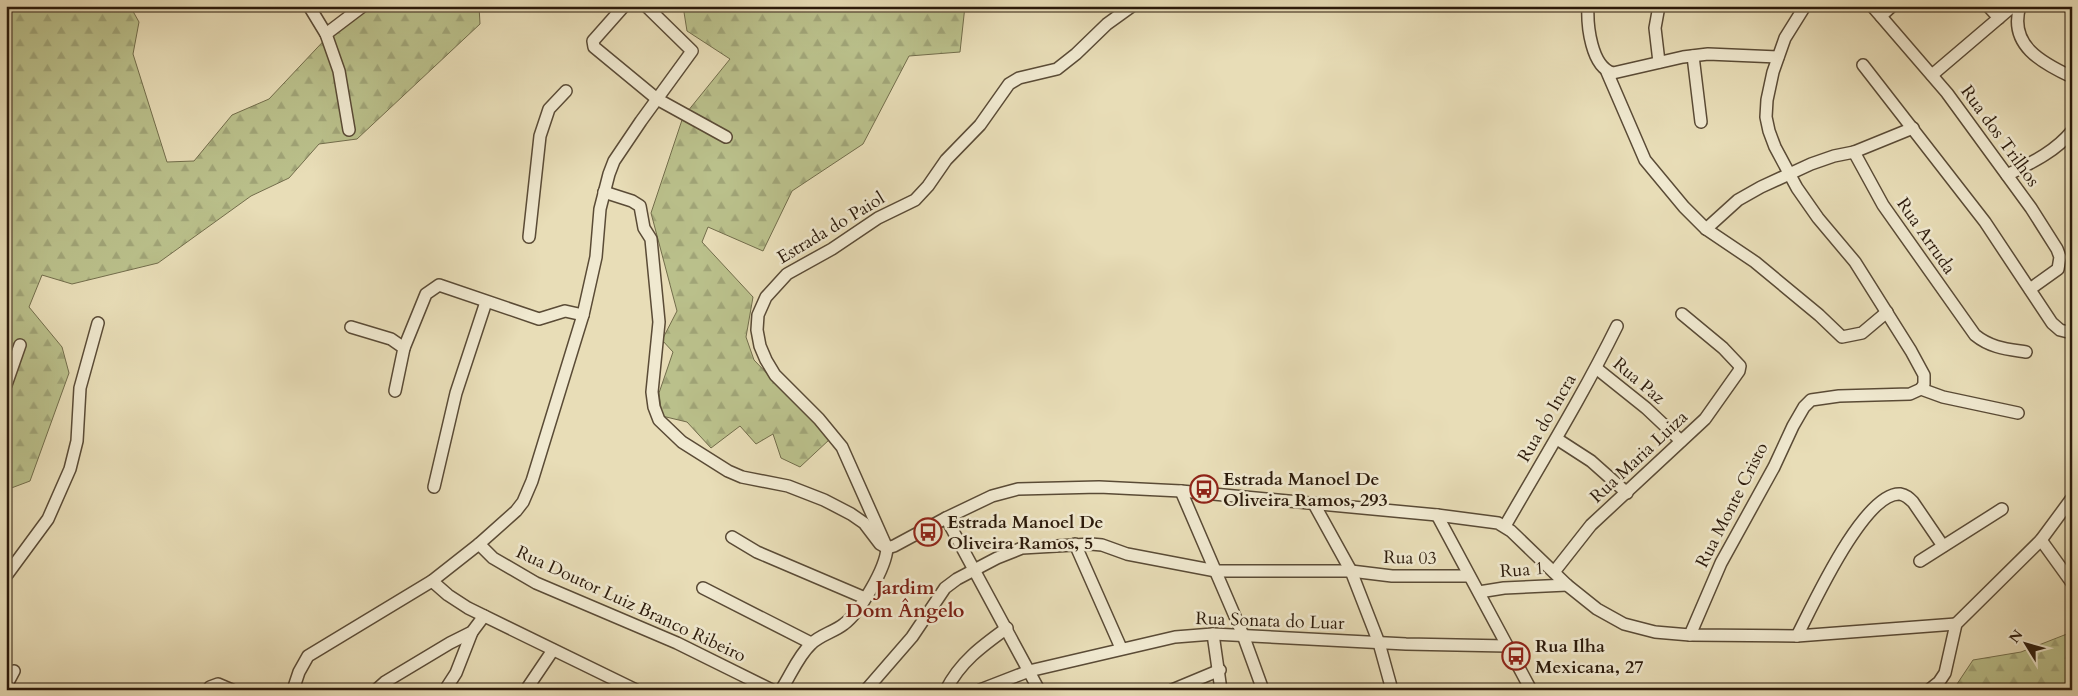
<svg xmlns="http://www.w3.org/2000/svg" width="2078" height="696" viewBox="0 0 2078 696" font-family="Cardo,serif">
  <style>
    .forest { fill: url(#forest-firs); stroke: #726d4b }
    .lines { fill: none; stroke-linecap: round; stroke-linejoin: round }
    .minor-casing { stroke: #5a4b36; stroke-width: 14 }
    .minor { stroke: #f0e9d0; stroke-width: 11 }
    .labels { text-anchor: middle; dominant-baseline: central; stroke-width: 5; stroke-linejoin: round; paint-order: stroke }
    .street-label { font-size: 18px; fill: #2b1a0b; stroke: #f0e9d0 }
    .poi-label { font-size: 18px; font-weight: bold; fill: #2b1a0b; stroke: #f0e9d0; text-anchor: start }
    .quarter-label { font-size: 20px; font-weight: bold; fill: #7a1f14; stroke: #f0e9d0 }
  </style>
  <defs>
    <pattern id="forest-firs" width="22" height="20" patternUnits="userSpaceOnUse" patternTransform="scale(1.25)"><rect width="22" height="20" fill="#bac08b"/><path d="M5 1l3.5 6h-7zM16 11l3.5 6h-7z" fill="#a0a477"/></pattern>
  </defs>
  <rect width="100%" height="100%" fill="#e8ddb7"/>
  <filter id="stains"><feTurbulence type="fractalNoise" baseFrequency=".004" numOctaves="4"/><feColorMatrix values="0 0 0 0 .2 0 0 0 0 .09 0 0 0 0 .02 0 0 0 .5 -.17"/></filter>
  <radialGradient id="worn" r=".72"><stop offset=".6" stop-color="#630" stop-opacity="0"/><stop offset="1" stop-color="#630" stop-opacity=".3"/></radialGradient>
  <g class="forest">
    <path d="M6,6h124l9,16 -6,32 34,108 27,-1 38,-46 37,-16 79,-84 -9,-9h140l1,18 -123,115 -38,5 -30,34 -38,18 -93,67 -86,21 -30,-9 -13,32 33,40 7,26 -39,108 -24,9z"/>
    <path d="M683,6h282l-5,46 -51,4 -46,88 -71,47 -29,60 -55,-24 -6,15 51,55 -7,40 8,23 76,79 -30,28 -19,-9 -8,-24 -17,10 -16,-18 -29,22 -24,-26 -25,-6 -3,-23 14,-41 -11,-12 15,-29 -26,-98 32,-96 47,-58 -43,-28z"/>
    <path d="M2072,632v58h-113l-2,-6 16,-24 48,-8z"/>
  </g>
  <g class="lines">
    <g class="minor-casing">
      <g id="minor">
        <path d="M309,6l17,28 13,37 10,59"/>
        <path d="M624,6l-31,35 1,6 63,52 69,38"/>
        <path d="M1588,6c-1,19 3,61 25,67l70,-16 25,-3 70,3"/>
        <path d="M1805,6l-20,32 -12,34 -6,28 -1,17 3,14 6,16 22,41 21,30 37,44 56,89 13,24v9l-3,5"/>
        <path d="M1872,6l75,87 84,115 26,41 3,8 -2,12 -28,20"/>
        <path d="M1988,6l11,12"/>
        <path d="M2020,6c-12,39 22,57 52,71"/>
        <path d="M1881,16l11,-10"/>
        <path d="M326,34l37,-28"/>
        <path d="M1693,56l8,66"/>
        <path d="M1659,62l-4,-34 4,-22"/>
        <path d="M1863,65l122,157 67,101 8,7 12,3"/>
        <path d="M1607,72l38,88 39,47 22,22 49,33 64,53 23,22 20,-4 25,-21"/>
        <path d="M1932,75l81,-69"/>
        <path d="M1854,152l29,53 92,130c16,13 32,14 51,17"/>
        <path d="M2007,175c24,-12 48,-23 65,-44"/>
        <path d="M604,192l28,9 8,5 4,22 7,11 8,83 -7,70 2,15 5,13 23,22 46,29 14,6 46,9 36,14 27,14 13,9 16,21 7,4"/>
        <path d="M1706,229l32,-29 23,-13 50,-23 23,-8 20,-4 59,-24"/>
        <path d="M529,237l11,-101 9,-27 17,-18"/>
        <path d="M351,327l40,12 13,9 -9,43"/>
        <path d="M404,348l22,-54 13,-9 100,34 26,-8 18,4"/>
        <path d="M1596,368l50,40 35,33"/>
        <path d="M6,385l14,-40"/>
        <path d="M1557,439l34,22 36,32"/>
        <path d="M434,487l22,-94 30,-91"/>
        <path d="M1181,491l62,144 20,55"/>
        <path d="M1314,504l37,67 28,72 13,47"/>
        <path d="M1437,515l94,175"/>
        <path d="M946,518l93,172"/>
        <path d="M1505,526c38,-66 78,-131 112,-200"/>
        <path d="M732,537l25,15 108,46"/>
        <path d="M2041,540l31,43"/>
        <path d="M479,544l14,14 43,25 141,60 95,47"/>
        <path d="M1075,544l46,104"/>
        <path d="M887,548l7,-2 52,-28 46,-22 26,-7 81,-2 82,4 256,24 61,8 13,8 56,54 30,24 27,15 31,8 35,3 107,1 159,-12"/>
        <path d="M1920,561l82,-52"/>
        <path d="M1554,572l37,-47 114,-106 34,-48 1,-5 -17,-18 -41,-34"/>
        <path d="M6,576l42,-57 22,-50 7,-28 3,-53 18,-65"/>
        <path d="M432,581l16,14 20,13 168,82"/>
        <path d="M703,588l108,55"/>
        <path d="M1479,592l25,-4 63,-3"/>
        <path d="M1213,634l8,56"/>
        <path d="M1690,635l31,-72 53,-96 19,-41 11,-19 7,-7 28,-4 71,-2 11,-5 22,8 75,16"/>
        <path d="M1797,636c15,-29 67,-144 103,-142 6,1 9,4 13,8l30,44"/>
        <path d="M6,686l8,-15"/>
        <path d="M208,690l2,-3 8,-3 14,6"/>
        <path d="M293,690l6,-18 9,-16 124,-75 47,-37 37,-33 7,-9 9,-21 51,-166 13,-58 4,-48 9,-35 5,-13 27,-40 51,-70 -46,-45"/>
        <path d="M376,690l9,-8 65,-39 22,-11 12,-16"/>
        <path d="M445,690l11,-17 16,-41"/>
        <path d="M526,690l27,-40"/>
        <path d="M781,690c10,-15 17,-34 30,-46 9,-9 23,-12 33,-20 16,-12 42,-56 43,-76l-45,-101 -23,-28 -44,-44 -9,-15 -6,-14 -3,-16 1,-15 8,-18 21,-23 45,-25 46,-31 37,-18 13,-14 18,-26 34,-35 29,-41 10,-6 38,-9 19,-15 31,-30 25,-18"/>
        <path d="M866,690l46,-53 33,-49 12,-9 40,-21 25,-10 69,-4 11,1 25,9 89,17h135l41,5h77"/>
        <path d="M946,690c14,-28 36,-44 61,-62"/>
        <path d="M980,690l49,-19 146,-34 38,-3 193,10 101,2"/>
        <path d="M1172,690l48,-20"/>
        <path d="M1929,690l10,-8 6,-9 11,-49 85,-84 31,-42"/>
      </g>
    </g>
    <use href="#minor" class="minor"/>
  </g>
  <defs>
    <g id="bus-ring" transform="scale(1.4375)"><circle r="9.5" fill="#f0e9d0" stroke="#8f2418" stroke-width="1.5"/><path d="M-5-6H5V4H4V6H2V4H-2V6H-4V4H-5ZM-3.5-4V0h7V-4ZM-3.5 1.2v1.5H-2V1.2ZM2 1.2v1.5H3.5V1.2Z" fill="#8f2418"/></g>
  </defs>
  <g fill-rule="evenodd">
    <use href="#bus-ring" x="1204" y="489"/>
    <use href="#bus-ring" x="928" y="532"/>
    <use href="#bus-ring" x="1516" y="656"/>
  </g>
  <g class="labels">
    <g class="street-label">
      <text transform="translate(2000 136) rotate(54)">Rua dos Trilhos</text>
      <text transform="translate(831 228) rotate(-31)">Estrada do Paiol</text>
      <text transform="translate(1926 236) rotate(55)">Rua Arruda</text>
      <text transform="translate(1639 381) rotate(40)">Rua Paz</text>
      <text transform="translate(1547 418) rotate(-60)">Rua do Incra</text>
      <text transform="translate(1639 457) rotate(-43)">Rua Maria Luiza</text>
      <text transform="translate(1732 505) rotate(-63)">Rua Monte Cristo</text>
      <text transform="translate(1410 558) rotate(1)">Rua 03</text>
      <text transform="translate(1522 570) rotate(-4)">Rua 1</text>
      <text transform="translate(631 604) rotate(25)">Rua Doutor Luiz Branco Ribeiro</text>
      <text transform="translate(1270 621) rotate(2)">Rua Sonata do Luar</text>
    </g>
    <g class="poi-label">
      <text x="1223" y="479">Estrada Manoel De<tspan x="1223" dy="21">Oliveira Ramos, 293</tspan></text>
      <text x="947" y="522">Estrada Manoel De<tspan x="947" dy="21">Oliveira Ramos, 5</tspan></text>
      <text x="1535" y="646">Rua Ilha<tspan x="1535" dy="21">Mexicana, 27</tspan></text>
    </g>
    <g class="quarter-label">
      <text x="905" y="587">Jardim<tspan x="905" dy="23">Dom Ângelo</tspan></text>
    </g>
  </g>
  <rect width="2078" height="696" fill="none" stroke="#e8ddb7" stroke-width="25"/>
  <rect x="8" y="8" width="2063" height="681" fill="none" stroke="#2b1a0b" stroke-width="2.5"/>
  <rect x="12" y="12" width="2053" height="671" fill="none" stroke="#2b1a0b"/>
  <g transform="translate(2026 644) rotate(307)" stroke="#f0e9d0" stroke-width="4" paint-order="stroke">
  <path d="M0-4L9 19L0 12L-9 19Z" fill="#2b1a0b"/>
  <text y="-8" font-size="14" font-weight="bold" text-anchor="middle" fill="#2b1a0b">N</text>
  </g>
  <rect width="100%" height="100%" filter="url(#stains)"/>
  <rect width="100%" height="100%" fill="url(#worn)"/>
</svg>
